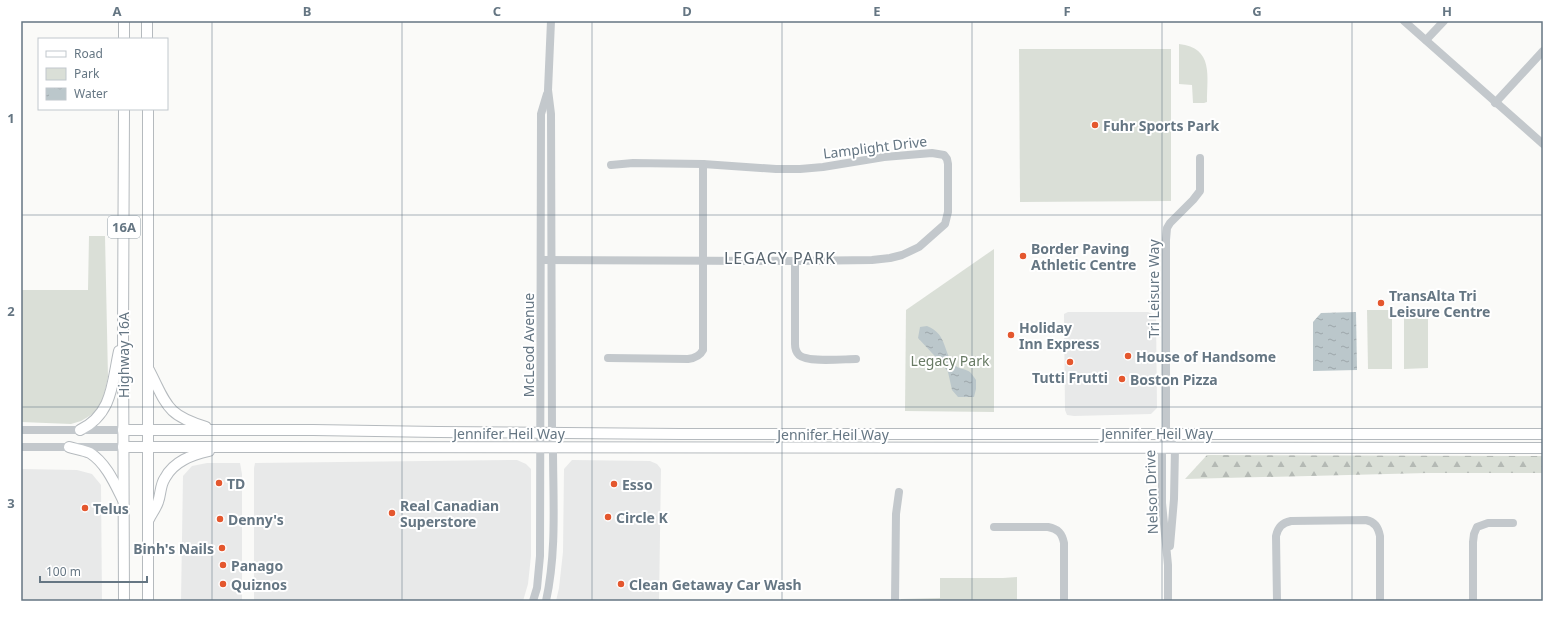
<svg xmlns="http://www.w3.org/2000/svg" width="1564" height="622" viewBox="0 0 1564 622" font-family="'Noto Sans',sans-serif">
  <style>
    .built { fill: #e8e9e9 }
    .green { fill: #dadfd7 }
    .forest { fill: url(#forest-firs) }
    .water { fill: url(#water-ripples) }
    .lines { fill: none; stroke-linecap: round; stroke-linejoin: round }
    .major-casing { stroke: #b5babe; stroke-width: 12 }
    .minor { stroke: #c3c8cc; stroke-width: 8 }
    .major { stroke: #fff; stroke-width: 10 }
    .grid { fill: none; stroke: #657683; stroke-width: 1; stroke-opacity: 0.55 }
    .poi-dot { fill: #e4572e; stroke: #fff; stroke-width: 1.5 }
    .labels { text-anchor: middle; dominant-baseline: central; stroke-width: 4; stroke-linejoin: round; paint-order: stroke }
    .shield { fill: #fff; stroke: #939fa8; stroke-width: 1 }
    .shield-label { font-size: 13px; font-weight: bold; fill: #657683 }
    .poi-label { font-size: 14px; font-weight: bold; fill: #657683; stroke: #fff; text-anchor: start }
    .street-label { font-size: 14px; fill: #657683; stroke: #fff }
    .park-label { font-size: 14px; fill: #687a64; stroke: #fff }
    .quarter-label { font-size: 16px; letter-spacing: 1px; fill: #57646e; stroke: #fff }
    .neatline { fill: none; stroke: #657683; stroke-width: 1.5 }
    .grid-label { font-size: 13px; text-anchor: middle; font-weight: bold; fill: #657683 }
  </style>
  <defs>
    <pattern id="forest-firs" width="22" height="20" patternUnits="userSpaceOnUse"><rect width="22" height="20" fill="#dadfd7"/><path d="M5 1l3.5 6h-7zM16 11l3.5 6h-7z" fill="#b4b9b4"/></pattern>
    <pattern id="water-ripples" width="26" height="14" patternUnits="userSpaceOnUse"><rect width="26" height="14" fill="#bbc7cb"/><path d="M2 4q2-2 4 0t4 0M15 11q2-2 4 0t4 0" fill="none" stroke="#9ca6aa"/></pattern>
  </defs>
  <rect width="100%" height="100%" fill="#fafaf8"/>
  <g class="built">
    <path d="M1068,312h80l8,4 1,92 -6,6 -77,2 -7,-1 -2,-5 -1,-96z"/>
    <path d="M517,460l9,4 5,5v87l-3,28 -5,17h-269v-133l1,-5z"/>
    <path d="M572,460l78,1 7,3 4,5 -2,132h-103l3,-13 4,-36 1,-83z"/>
    <path d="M207,463h33l2,11v127h-61l2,-125 9,-10z"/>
    <path d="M21,469l56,1 15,4 9,11 1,116h-81z"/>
  </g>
  <g class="green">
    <path d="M1179,44c35,4 28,32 28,58l-3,1h-11l-1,-18 -13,-1z"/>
    <path d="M1019,49h152v152l-151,1z"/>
    <path d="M89,236h16l3,141 -5,23 -7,12 -15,9 -10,3 -50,-2v-132h67z"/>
    <path d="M994,249v163l-89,-1 1,-101z"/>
    <path d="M1367,310h25v59h-24z"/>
    <path d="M1404,310h24v58l-24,1z"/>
    <path d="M1017,577v24h-116v-2l39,-1v-20h63z"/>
  </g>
  <path class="forest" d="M1207,455l336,1v17h-116l-242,6z"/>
  <g class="water">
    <path d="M1356,312l1,58 -44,1v-49l8,-9z"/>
    <path d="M927,326c22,9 15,28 29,40 3,3 10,3 14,6 2,2 4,5 6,8v9l-2,8h-16l-6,-7 -4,-18 -4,-6 -26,-28 2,-11z"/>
  </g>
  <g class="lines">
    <g class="major-casing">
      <g id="major">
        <path d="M124,21v18"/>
        <path d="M147,21v18"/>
        <path d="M124,109l-1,220 1,272"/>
        <path d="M148,109v492"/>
        <path d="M149,370c18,35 17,45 57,57"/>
        <path d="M80,430c33,-16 32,-47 39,-79"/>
        <path d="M123,430h190l125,2 243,2h862"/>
        <path d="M69,447c6,2 15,3 21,6 16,10 25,31 33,47"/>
        <path d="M123,447l1420,1"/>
        <path d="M149,519c3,-6 7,-11 9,-17 3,-8 2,-17 7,-24 9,-17 27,-23 44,-27"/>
      </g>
    </g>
    <g class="minor">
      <path d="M1404,21l139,123"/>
      <path d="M1426,40l18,-19"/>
      <path d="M1495,103l48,-52"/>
      <path d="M541,260l254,1 77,-1 18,-2 12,-3 17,-8 26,-23 3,-12v-48l-1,-5 -3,-4 -12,-2 -48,4 -61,10 -23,2h-24l-73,-5 -70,-1 -22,2"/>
      <path d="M795,261v83c0,4 1,8 4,11 9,8 45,4 57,4"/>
      <path d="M608,358l80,1c7,-1 12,-3 15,-9v-186"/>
      <path d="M21,430h102"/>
      <path d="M1166,433l9,15 -1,51 -4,47"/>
      <path d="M21,447h102"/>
      <path d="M994,527h54c10,2 14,6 16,16v58"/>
      <path d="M533,601l4,-13 3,-32 1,-442 6,-20"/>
      <path d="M546,601c11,-50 7,-102 7,-153l-1,-15 -1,-319 -3,-24 3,-69"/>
      <path d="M895,601l1,-87 3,-22"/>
      <path d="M1168,601v-36l-6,-62v-55l4,-15v-193l1,-12 3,-5 23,-23 7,-9v-33"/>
      <path d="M1277,601l-1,-65c2,-9 6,-13 15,-15l75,-1c9,2 12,7 14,16v65"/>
      <path d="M1473,601v-59l1,-8 3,-7 11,-4h25"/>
    </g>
    <use href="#major" class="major"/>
  </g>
  <path class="grid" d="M212,21v580M402,21v580M592,21v580M782,21v580M972,21v580M1162,21v580M1352,21v580M21,215h1522M21,407h1522"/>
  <g class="poi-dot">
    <circle cx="1095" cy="125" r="4"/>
    <circle cx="1023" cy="256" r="4"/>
    <circle cx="1381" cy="303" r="4"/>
    <circle cx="1011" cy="335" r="4"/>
    <circle cx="1128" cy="356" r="4"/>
    <circle cx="1070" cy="362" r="4"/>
    <circle cx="1122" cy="379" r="4"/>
    <circle cx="219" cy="483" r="4"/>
    <circle cx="614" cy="484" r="4"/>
    <circle cx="85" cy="508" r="4"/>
    <circle cx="392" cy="513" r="4"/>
    <circle cx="608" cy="517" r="4"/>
    <circle cx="220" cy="519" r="4"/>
    <circle cx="222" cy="548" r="4"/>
    <circle cx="223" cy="565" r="4"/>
    <circle cx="223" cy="584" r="4"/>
    <circle cx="621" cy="584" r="4"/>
  </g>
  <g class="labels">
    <rect class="shield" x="108" y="216" width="32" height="22" rx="3"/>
    <g class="shield-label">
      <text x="124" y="227">16A</text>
    </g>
    <g class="poi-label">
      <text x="1103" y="125">Fuhr Sports Park</text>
      <text x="1031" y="248">Border Paving<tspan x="1031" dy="16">Athletic Centre</tspan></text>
      <text x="1389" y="295">TransAlta Tri<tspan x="1389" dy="16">Leisure Centre</tspan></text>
      <text x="1019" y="327">Holiday<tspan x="1019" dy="16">Inn Express</tspan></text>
      <text x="1136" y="356">House of Handsome</text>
      <text x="1070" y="377" text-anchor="middle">Tutti Frutti</text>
      <text x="1130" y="379">Boston Pizza</text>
      <text x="227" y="483">TD</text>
      <text x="622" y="484">Esso</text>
      <text x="400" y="505">Real Canadian<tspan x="400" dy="16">Superstore</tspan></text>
      <text x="93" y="508">Telus</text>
      <text x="616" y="517">Circle K</text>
      <text x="228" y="519">Denny's</text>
      <text x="214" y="548" text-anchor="end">Binh's Nails</text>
      <text x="231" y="565">Panago</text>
      <text x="231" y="584">Quiznos</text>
      <text x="629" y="584">Clean Getaway Car Wash</text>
    </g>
    <g class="street-label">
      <text transform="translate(875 147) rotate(-7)">Lamplight Drive</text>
      <text transform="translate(1153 289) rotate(-90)">Tri Leisure Way</text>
      <text transform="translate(528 345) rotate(-90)">McLeod Avenue</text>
      <text transform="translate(123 355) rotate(-90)">Highway 16A</text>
      <text x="509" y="433">Jennifer Heil Way</text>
      <text x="1157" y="433">Jennifer Heil Way</text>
      <text x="833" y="434">Jennifer Heil Way</text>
      <text transform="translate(1151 492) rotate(-92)">Nelson Drive</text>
    </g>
    <g class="park-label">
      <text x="950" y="360">Legacy Park</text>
    </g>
    <g class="quarter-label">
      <text x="780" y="258">LEGACY PARK</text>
    </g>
  </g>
  <rect width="1564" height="622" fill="none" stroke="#ffffff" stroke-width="44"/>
  <rect x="38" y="38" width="130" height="72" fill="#ffffff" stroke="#c1c8cd"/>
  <rect x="46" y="51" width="20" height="6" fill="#ffffff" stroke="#c1c8cd"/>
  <text x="74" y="58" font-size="12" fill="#657683">Road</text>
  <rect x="46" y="68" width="20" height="12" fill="#dadfd7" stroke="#c1c8cd"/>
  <text x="74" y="78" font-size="12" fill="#657683">Park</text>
  <rect x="46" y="88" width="20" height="12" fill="url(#water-ripples)" stroke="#c1c8cd"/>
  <text x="74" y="98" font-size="12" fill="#657683">Water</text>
  <path d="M40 576v6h107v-6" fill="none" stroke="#657683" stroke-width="2"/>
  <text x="46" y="576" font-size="12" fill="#657683" stroke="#ffffff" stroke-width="3" paint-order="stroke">100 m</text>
  <rect x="22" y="22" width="1520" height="578" class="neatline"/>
  <g class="grid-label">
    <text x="117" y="16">A</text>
    <text x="307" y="16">B</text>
    <text x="497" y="16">C</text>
    <text x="687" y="16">D</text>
    <text x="877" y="16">E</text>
    <text x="1067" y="16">F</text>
    <text x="1257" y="16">G</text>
    <text x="1447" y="16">H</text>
    <text x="11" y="123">1</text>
    <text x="11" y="316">2</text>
    <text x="11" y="508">3</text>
  </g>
</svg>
